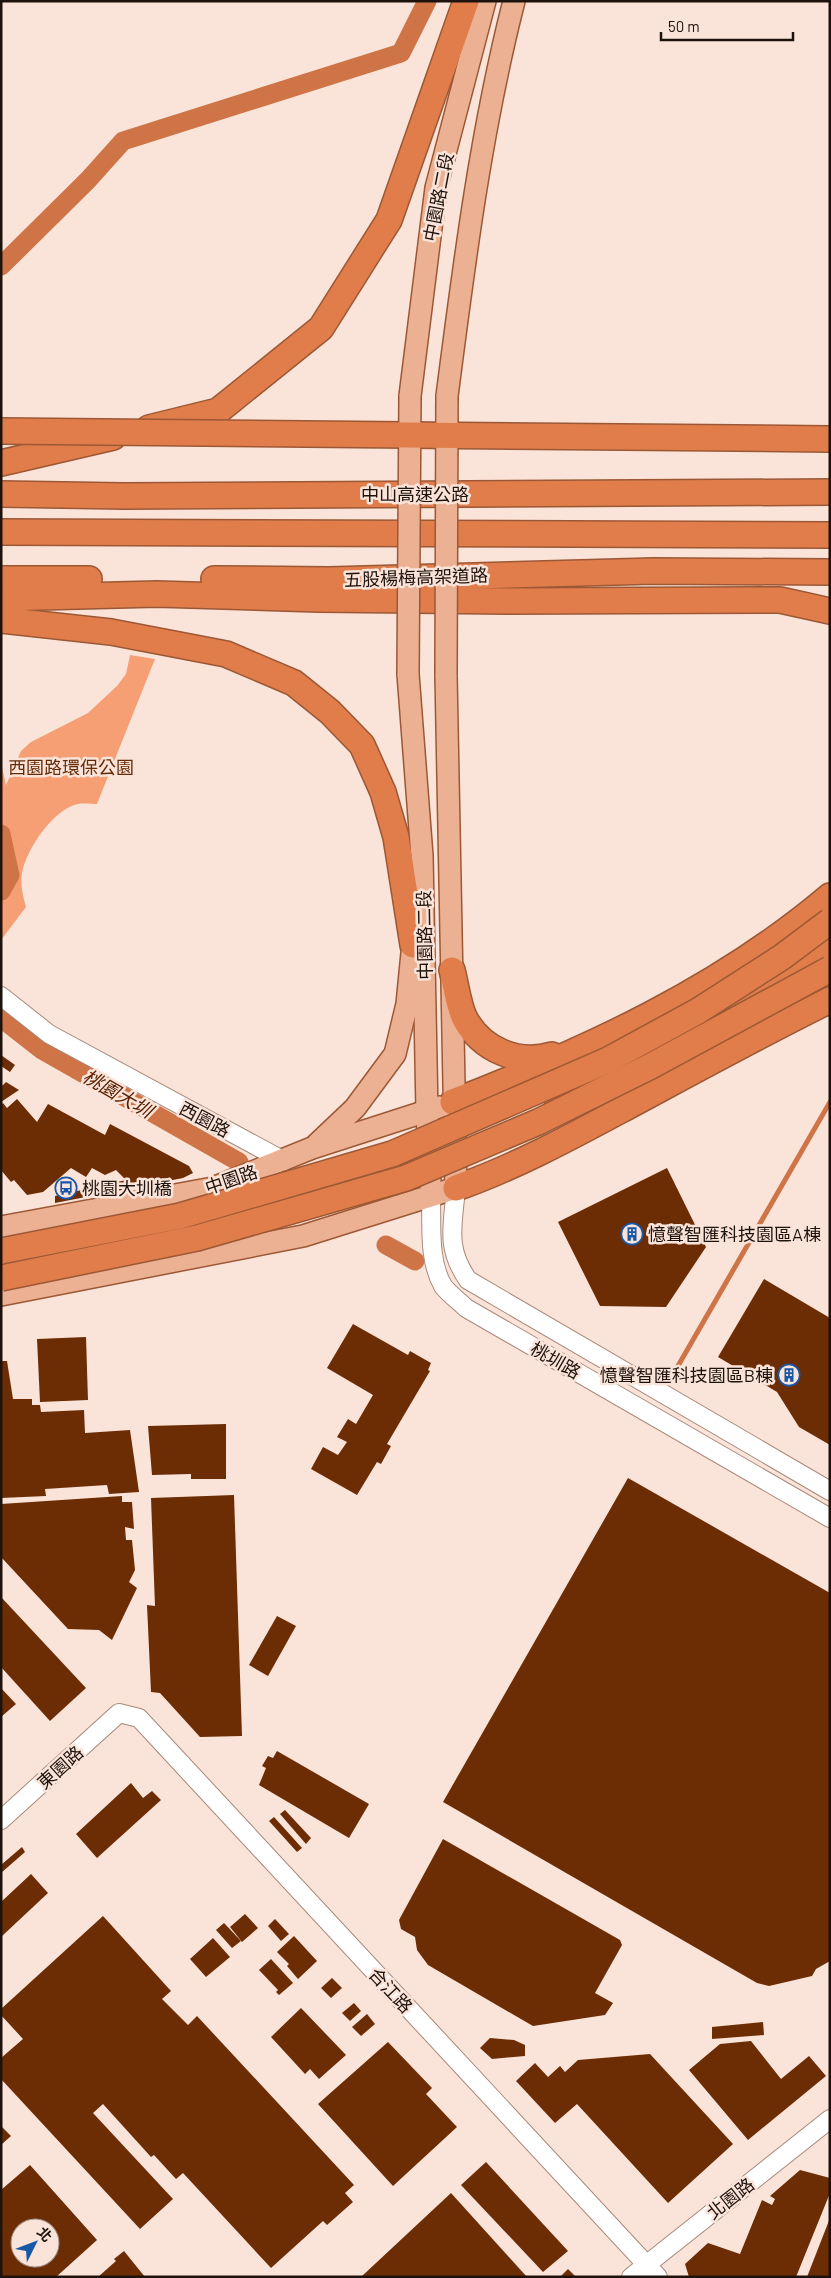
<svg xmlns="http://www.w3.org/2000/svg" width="831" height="2278" viewBox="0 0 831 2278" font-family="Barlow,'Noto Sans TC',sans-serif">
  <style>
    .green { fill: #f69f75 }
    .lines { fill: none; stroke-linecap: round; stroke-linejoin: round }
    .stream { stroke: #ce7446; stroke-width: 5 }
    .canal { stroke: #ce7446; stroke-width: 19 }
    .building { fill: #6c2c04; fill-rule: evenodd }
    .minor-casing { stroke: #a98878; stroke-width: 20 }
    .major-casing { stroke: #9c5835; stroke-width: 24 }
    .highway-casing { stroke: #9c5835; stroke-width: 28 }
    .minor { stroke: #fff; stroke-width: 18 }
    .major { stroke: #ecb193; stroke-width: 21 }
    .highway { stroke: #e07d4b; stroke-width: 25 }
    .major-bridge-casing { stroke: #9c5835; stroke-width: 24; stroke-linecap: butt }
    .highway-bridge-casing { stroke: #9c5835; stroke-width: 28; stroke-linecap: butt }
    .major-bridge { stroke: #ecb193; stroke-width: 21 }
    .highway-bridge { stroke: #e07d4b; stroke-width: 25 }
    .labels { text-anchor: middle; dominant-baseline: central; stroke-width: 5; stroke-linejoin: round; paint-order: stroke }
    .street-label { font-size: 18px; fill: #1e120c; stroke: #fae4da }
    .park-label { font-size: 18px; fill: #652b07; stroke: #fae4da }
    .poi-label { font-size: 18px; fill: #1e120c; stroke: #fae4da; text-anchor: start }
    .water-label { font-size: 19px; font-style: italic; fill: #5a2100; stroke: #fae4da }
  </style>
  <rect width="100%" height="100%" fill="#fae4da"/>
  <path class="green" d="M130,655l25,4 -58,145c-6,0 -13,-1 -19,0 -25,5 -52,46 -56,69 -2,12 1,23 4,34l-25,33v-177l5,22 15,-34 10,-9 57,-29 29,-27 9,-12z"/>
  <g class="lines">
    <path class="stream" d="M667,1385l163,-283"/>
    <g class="canal">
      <path d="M1,266l87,-86 35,-39 278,-88 26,-52"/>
      <path d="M1,834l9,41 -9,16"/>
      <path d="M1,1018l41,32 197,112"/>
      <path d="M386,1245l29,16"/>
    </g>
  </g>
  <g class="building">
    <path d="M1,1055l14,10 -5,7 -9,-6z"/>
    <path d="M6,1082l13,8 -18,12v-15z"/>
    <path d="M17,1099l20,23 11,-18 57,31 5,-11 79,42 4,7 -10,5 -128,25v-7l71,-16 -10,-10 -11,5 -13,-7 -6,9 -15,-9 -28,24 -16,3 -13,-15 -3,2 -10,-12v-65l2,-2 4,5z"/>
    <path d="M667,1168l39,79 -40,60 -66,-1 -42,-84z"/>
    <path d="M764,1279l66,39v127l-31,-18 -22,-35 -59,-35z"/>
    <path d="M353,1324l55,31 2,-4 21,12 -3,7 2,1 -43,73 4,2 -10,18 -4,-2 -20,33 -46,-26 12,-22 15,8 9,-13 -10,-5 11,-18 8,5 17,-29 -46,-27z"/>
    <path d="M86,1337l2,63 -48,2 -3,-63z"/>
    <path d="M1,1361h6l6,38h19v6h8l1,7 43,-2 1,23 45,-3 9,62 -30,2 -2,-9 -62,4 1,7 -45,2z"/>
    <path d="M226,1424v55h-35v-5l-39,1 -4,-49z"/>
    <path d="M628,1478l202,115v368l-14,8 -4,7 -43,10 -12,-3 -314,-181z"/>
    <path d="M234,1495l8,241 -42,1 -40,-44 -9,-1 -4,-87 8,1 -4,-108z"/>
    <path d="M122,1496v6h10l2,27 -9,-2 1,13h6l3,30 -6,12 8,6 -25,52 -13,-10 -31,-1 -67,-72v-53z"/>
    <path d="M1,1597l85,91 -36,33 -49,-54z"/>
    <path d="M277,1616l19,10 -28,50 -19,-11z"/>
    <path d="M1,1688l15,16 -15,13z"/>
    <path d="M277,1751l92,53 -20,34 -90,-53 7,-17 -4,-2 6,-10 5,2z"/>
    <path d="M131,1783l12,15 9,-7 9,9 -64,58 -21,-24z"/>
    <path d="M285,1810l26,28 -5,6 -26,-30z"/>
    <path d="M274,1817l28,31 -5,4 -28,-31z"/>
    <path d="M443,1839l177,101 2,5 -27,48 18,10 -8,12 -72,11 -105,-61 -11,-15 -2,-13 -14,-8 -2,-9z"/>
    <path d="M22,1847l3,5 -24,21v-8z"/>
    <path d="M31,1874l17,19 -47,44v-35z"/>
    <path d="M245,1914l13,14 -16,14 -12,-15z"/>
    <path d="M103,1916l68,75 -9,8 26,26 9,-9 157,169 -9,8 8,9 -26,23 -4,-4 -52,47 -88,-95 -7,6 -22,-24 -3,2 -48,-53 -10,9 80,86 -33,30 -139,-150v-21l22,-19 -22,-24v-6z"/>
    <path d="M275,1919l14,15 -8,7 -13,-15z"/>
    <path d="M224,1923l17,18 -9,7 -16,-18z"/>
    <path d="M294,1936l23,25 -19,18 -11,-13 2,-2 -12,-12z"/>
    <path d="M213,1938l17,19 -24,20 -16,-18z"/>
    <path d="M271,1959l22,24 -14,12 -3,-3 2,-2 -19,-20z"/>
    <path d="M332,1978l10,10 -11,10 -10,-10z"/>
    <path d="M354,2003l7,8 -11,10 -8,-8z"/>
    <path d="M301,2008l45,47 -27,24 -9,-10 -5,5 -34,-37z"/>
    <path d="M367,2014l8,10 -14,12 -9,-9z"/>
    <path d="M763,2022l1,13 -52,4v-12z"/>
    <path d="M490,2038l24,2 11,5v11l-33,3 -12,-11z"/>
    <path d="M751,2041l30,38 28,-23 17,20 -78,64 -59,-70 31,-26z"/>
    <path d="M388,2042l44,46 -6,6 31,33 -64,59 -75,-82z"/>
    <path d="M650,2054l83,90 -65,59 -91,-99 -22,19 -39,-42 19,-18 13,14 12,-11 5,6 13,-12z"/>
    <path d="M1,2126l10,10 -10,9z"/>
    <path d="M486,2162l82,89 -25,21 -82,-87z"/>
    <path d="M30,2165l67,75 -41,37h-55v-87zM20,2228h30v30h-30z"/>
    <path d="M800,2170l30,8v15l-34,84h-107l-4,-13 23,-21 32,11 22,-54 10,5 3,-6 -5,-3z"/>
    <path d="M451,2193l76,84h-166z"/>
    <path d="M830,2218v59h-23z"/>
    <path d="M124,2251l21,26h-47l18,-16 -2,-2z"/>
    <path d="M568,2269l8,8h-16z"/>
  </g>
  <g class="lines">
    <g class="minor-casing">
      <g id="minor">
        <path d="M1,996l48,38 235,127"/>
        <path d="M456,1188c-3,38 -11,59 12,92l362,211"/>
        <path d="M431,1196c1,29 -3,64 12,90 6,8 16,15 23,22l364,210"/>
        <path d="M1,1820l118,-107 20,5 519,559"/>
        <path d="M631,2277l199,-158"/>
      </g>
    </g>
    <g class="major-casing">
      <g id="major">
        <path d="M410,396l26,-208 49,-187"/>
        <path d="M447,396c17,-132 34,-266 67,-395"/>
        <path d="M408,674l14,182 5,256 3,71"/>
        <path d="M317,1144l38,-36 40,-54 12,-50 5,-51"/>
        <path d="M332,1187l109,-35"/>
        <path d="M1,1227l212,-39 99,-40 127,-41"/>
        <path d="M1,1295l302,-59 153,-48 -10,-513"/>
      </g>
    </g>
    <g class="highway-casing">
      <g id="highway">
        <path d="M149,428l69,-17 103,-83 68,-108 77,-219"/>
        <path d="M1,463l112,-26"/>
        <path d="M1,494l123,2 706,-4"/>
        <path d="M1,532l829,3"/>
        <path d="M1,579h88"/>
        <path d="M214,579l115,1 324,-9 177,1"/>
        <path d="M1,598l156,-4 161,5 190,2 272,-1 50,11"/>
        <path d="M1,620l110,12 115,22 68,29 36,29 32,33 21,47 13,45 17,108"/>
        <path d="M452,970c4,15 6,35 13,49 17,31 53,46 87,36"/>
        <path d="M696,1025l134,-78"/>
        <path d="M557,1099l69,-36"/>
        <path d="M453,1102c134,-52 266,-112 377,-206"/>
        <path d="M456,1188c57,-20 111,-49 165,-78 69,-37 138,-75 209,-110"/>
      </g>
    </g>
    <use href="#minor" class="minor"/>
    <use href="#major" class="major"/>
    <use href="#highway" class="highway"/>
    <g class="major-bridge-casing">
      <g id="major-bridge">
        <path d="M408,674l2,-278"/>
        <path d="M446,675l1,-279"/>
      </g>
    </g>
    <g class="highway-bridge-casing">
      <g id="highway-bridge">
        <path d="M1,431l829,8"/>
        <path d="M1,1251l179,-35 212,-62 216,-94 90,-49 84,-54 48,-36"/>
        <path d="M1,1278l196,-40 209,-60 132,-56 113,-56 179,-97"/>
      </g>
    </g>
    <use href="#major-bridge" class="major-bridge"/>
    <use href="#highway-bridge" class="highway-bridge"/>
  </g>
  <defs>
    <g id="bus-ring" transform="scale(1.125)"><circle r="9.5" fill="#fae4da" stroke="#1757a8" stroke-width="1.5"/><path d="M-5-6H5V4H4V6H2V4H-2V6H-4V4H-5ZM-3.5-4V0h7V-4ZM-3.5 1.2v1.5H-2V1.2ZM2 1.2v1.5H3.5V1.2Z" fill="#1757a8"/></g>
    <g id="building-ring" transform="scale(1.125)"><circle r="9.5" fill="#fae4da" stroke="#1757a8" stroke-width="1.5"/><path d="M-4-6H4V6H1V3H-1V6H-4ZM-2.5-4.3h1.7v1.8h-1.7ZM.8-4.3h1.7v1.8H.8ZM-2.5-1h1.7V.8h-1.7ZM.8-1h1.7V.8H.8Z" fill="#1757a8"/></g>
  </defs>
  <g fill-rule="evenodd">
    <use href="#bus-ring" x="66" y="1188"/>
    <use href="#building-ring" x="632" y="1234"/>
    <use href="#building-ring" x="789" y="1375"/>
  </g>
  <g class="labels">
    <g class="street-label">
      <text transform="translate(438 197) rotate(-79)">中園路二段</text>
      <text x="415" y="494">中山高速公路</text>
      <text transform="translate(416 577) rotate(-2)">五股楊梅高架道路</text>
      <text transform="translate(424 935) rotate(-91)">中園路二段</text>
      <text transform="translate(205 1119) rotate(28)">西園路</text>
      <text transform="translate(231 1179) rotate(-19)">中園路</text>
      <text transform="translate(556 1360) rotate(30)">桃圳路</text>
      <text transform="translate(60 1767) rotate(-42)">東園路</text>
      <text transform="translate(391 1990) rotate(47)">合江路</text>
      <text transform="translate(730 2198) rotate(-38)">北園路</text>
    </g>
    <g class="park-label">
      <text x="71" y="767">西園路環保公園</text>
    </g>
    <g class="poi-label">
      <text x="82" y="1188">桃園大圳橋</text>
      <text x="648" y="1234">憶聲智匯科技園區A棟</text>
      <text x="773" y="1375" text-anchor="end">憶聲智匯科技園區B棟</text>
    </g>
    <g class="water-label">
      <text transform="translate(118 1093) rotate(30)">桃園大圳</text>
    </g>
  </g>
  <rect width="831" height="2278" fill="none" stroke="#1e120c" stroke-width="5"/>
  <g transform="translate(35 2243) rotate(48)"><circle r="24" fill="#fae4da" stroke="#a29088"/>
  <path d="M0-4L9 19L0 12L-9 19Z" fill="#1757a8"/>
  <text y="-8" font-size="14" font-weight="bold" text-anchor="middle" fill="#1e120c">北</text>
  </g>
  <path d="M661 32v8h132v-8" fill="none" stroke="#1e120c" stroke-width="2.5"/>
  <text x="668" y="32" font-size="15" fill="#1e120c" stroke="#fae4da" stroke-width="4" paint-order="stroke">50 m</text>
</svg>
